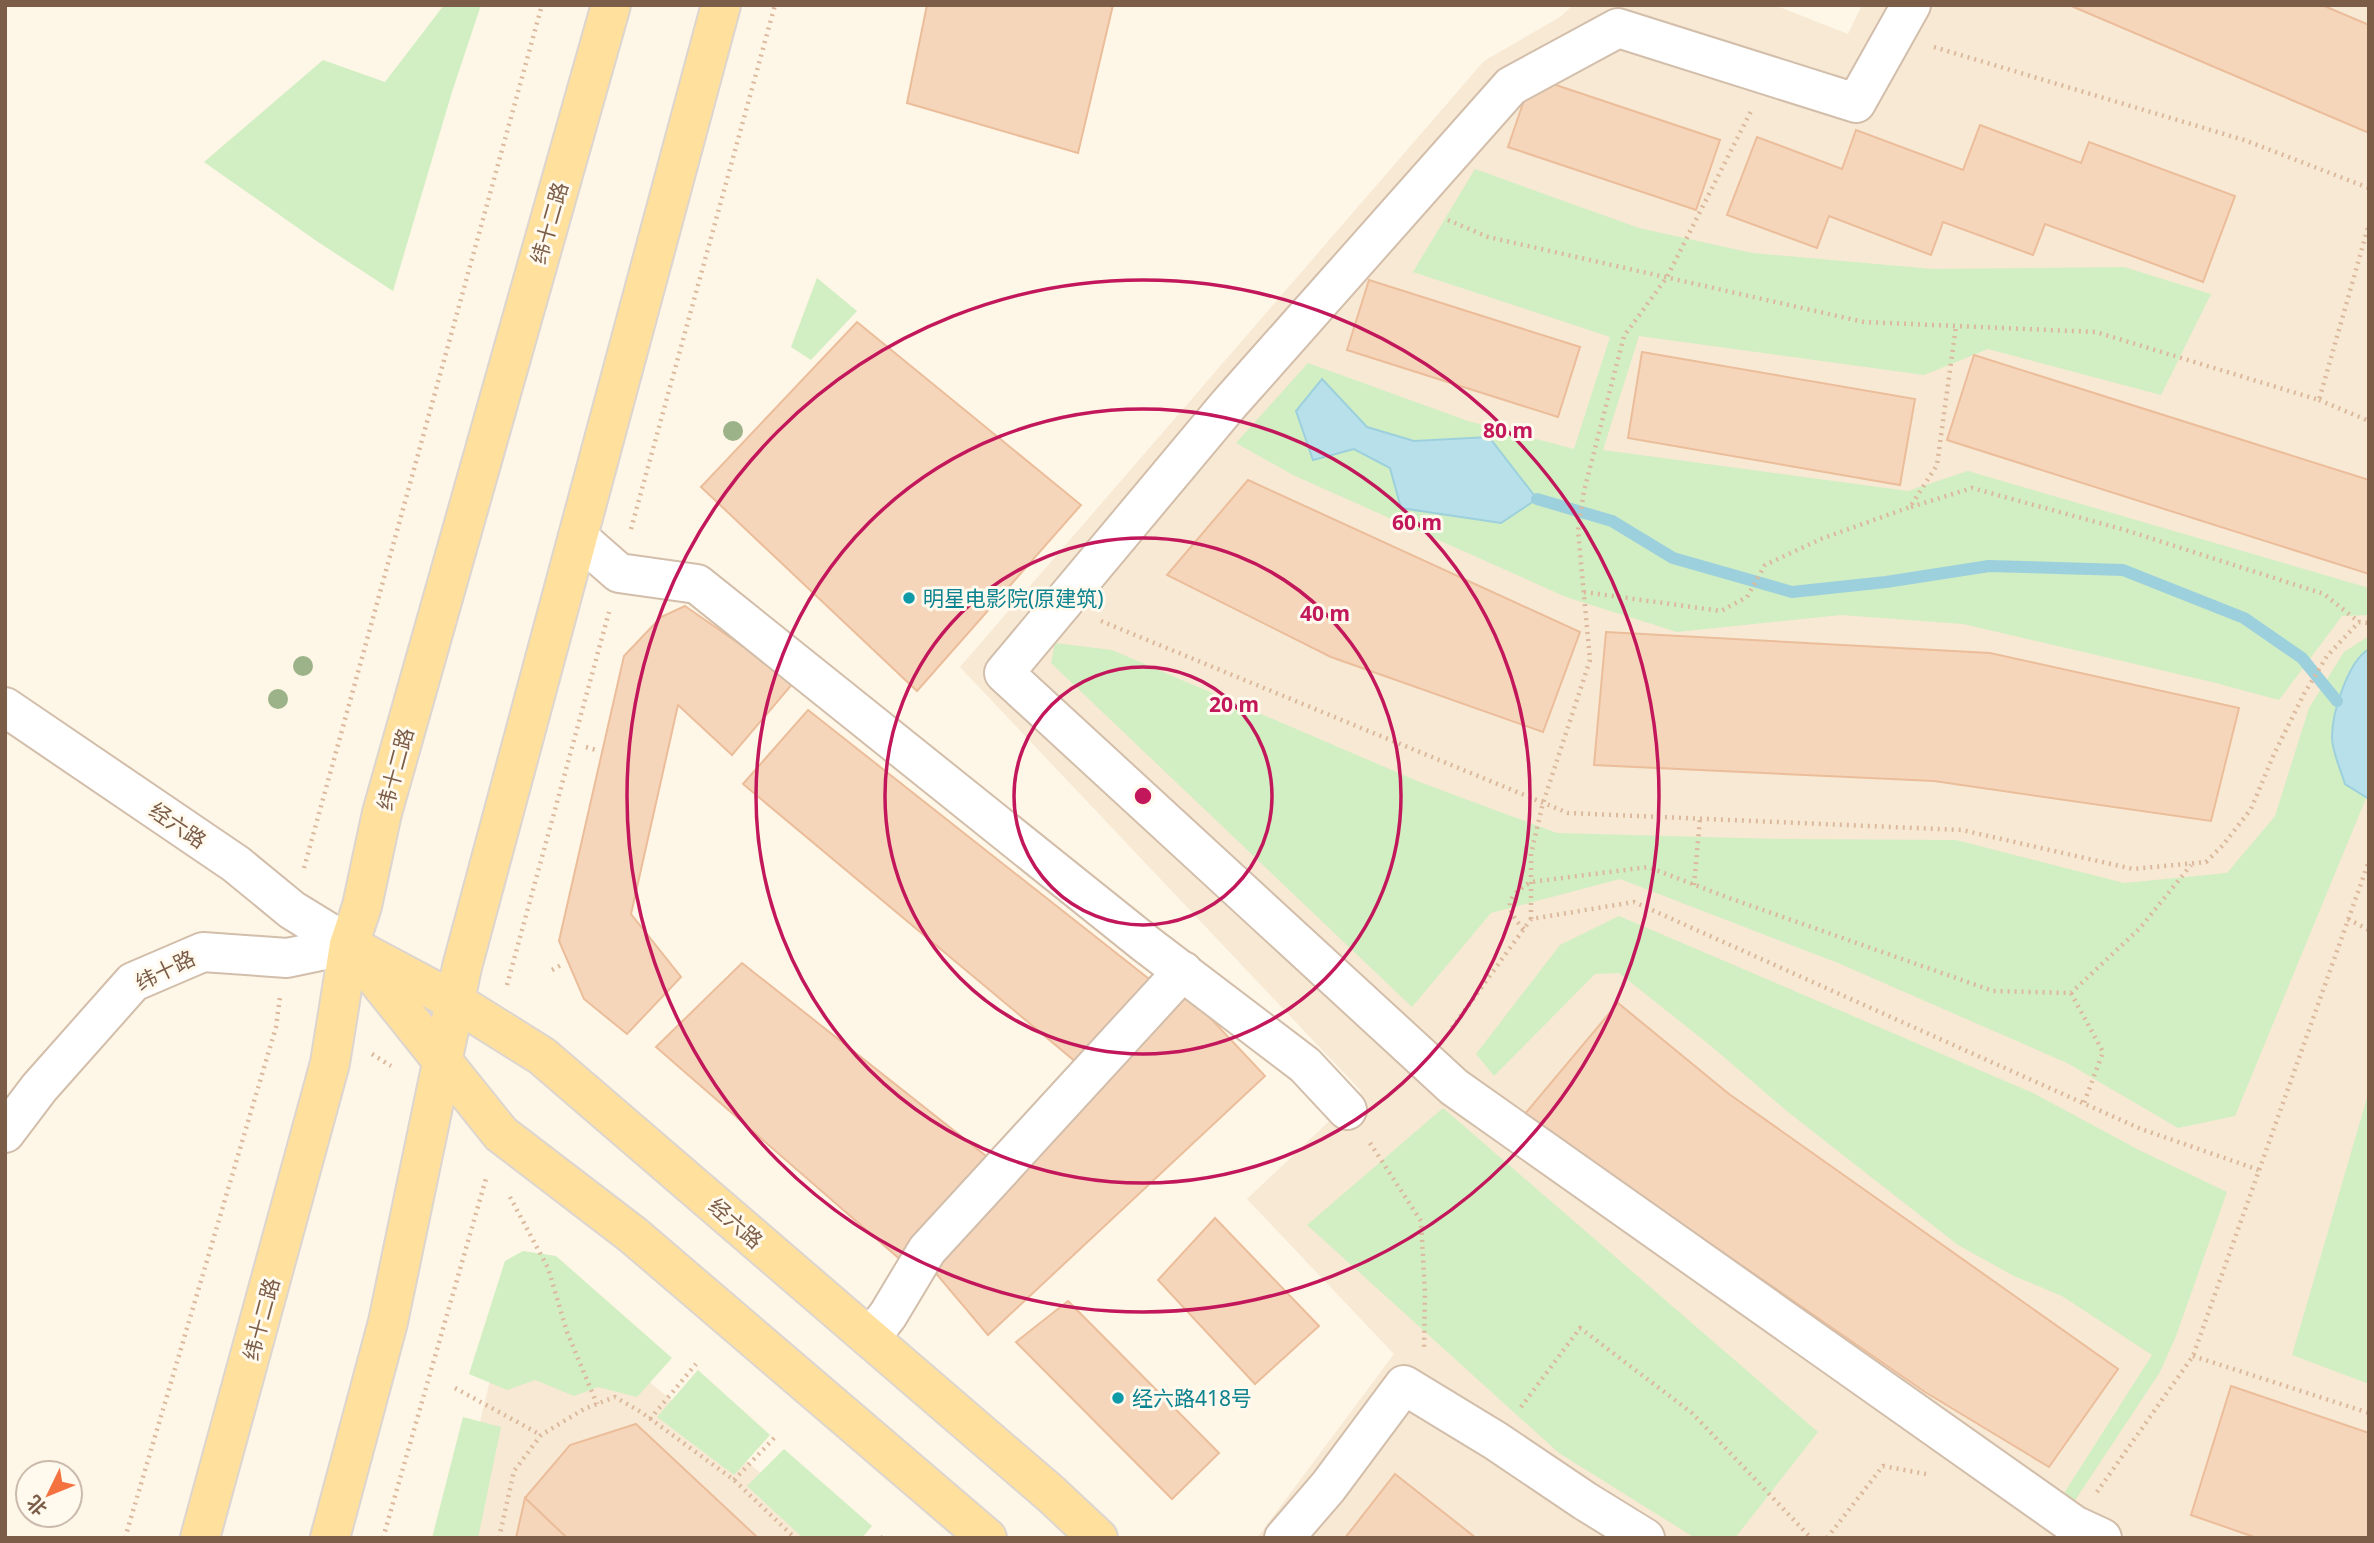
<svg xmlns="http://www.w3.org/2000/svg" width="2374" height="1543" viewBox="0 0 2374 1543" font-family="'Noto Sans','Noto Sans SC',sans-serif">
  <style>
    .residential { fill: #f7e9d4 }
    .green { fill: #d2eec3 }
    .water { fill: #b8e0ea; stroke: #9dd0dd; stroke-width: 2 }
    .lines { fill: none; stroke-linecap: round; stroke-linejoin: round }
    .stream { stroke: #9dd0dd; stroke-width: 12 }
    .building { fill: #f6d6bb; stroke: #ebbd9a; stroke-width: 2 }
    .minor-casing { stroke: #d2beaa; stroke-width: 42 }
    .major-casing { stroke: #ddd5cf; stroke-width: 42 }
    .path { stroke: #dcb99d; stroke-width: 4.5; stroke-dasharray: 2 5; stroke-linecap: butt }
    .minor { stroke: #fff; stroke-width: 38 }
    .major { stroke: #ffe09c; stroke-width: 38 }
    .tree { fill: #9cb288 }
    .ring { fill: none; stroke: #c2185b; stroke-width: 3.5 }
    .culture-dot { fill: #0f9aa8; stroke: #fff9ee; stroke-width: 2.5 }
    .labels { text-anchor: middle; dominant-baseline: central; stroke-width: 6; stroke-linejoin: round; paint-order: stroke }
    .street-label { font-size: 21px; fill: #7b5d48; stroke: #fff9ee }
    .culture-label { font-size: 21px; fill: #0d838f; stroke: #fff9ee; text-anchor: start }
    .centre { fill: #c2185b; stroke: #fff9ee; stroke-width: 3.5 }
    .ring-label { font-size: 21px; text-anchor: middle; font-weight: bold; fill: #c2185b; stroke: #fff9ee; stroke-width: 6; stroke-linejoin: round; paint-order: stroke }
  </style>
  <rect width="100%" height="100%" fill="#fef6e6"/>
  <g class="residential">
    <path d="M1573,5h201l74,29 14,-29h507v1533h-1112l137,-184 -147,-155 114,-108 -401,-424 524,-606 76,-44z"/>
    <path d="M516,1273l324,265h-388z"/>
  </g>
  <g class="green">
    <path d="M444,5h37l-29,87 -59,199 -75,-49 -114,-80 119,-102 62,22z"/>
    <path d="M1475,169l164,59 113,25 181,16 191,-2 87,27 -50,101 -173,-46 -64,26 -285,-39 -36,114 305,41 60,-20 401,117v27l-27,1 -63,84 -67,-18 -249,-58 -122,-9 -164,17 -111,-35 -273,-122 -57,-32 72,-80 160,58 106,28 36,-112 -197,-65z"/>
    <path d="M817,278l40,33 -46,49 -20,-13z"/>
    <path d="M2369,636v155l-134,325 -57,12 -111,-65 -229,-100 -218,-84 -129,34 -79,94 -361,-344 4,-20 57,7 310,133 135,50 226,6 173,1 168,43 103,-10 48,-57 34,-108 35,-56z"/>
    <path d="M1619,916l414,177 106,57 88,42 -51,144 -16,36 -90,136 -9,-10 91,-143 -90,-59 -48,-20 -56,-31 -170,-133 -77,-66 -92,-73 -24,1 -101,102 -18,-22 84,-109z"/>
    <path d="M2369,1091v293l-77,-29z"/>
    <path d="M1443,1108l375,324 -83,106h-40l-136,-85 -252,-228z"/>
    <path d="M523,1251l33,5 116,102 -35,39 -39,-10 -24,9 -39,-16 -28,10 -38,-16 36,-113z"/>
    <path d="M698,1370l72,65 -36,40 -77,-58z"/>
    <path d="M463,1417l38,10 -23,111h-46z"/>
    <path d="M784,1449l88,77 -10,12h-59l-56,-52z"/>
  </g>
  <g class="water">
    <path d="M1322,379l45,48 47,14 75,-4 48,62 -36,24 -100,-15 -11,-40 -36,-19 -41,11 -17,-49z"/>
    <path d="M2369,649v150l-24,-15c-4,-14 -13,-32 -13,-47 0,-24 16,-76 37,-88z"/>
  </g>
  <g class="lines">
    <path class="stream" d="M1537,499l75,22 61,37 119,34 94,-10 103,-16 134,4 121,48 58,40 35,43"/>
  </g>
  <g class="building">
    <path d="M927,5h186l-35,148 -171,-50z"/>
    <path d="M2069,5h253l47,20v108z"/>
    <path d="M1532,77l188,63 -24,70 -188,-63z"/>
    <path d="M1980,125l101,38 8,-21 146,54 -32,86 -158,-58 -12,31 -90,-33 -12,33 -102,-39 -12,32 -90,-33 30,-78 85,32 14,-39 107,40z"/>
    <path d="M1369,280l211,67 -22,70 -211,-67z"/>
    <path d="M857,322l224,183 -164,186 -216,-204z"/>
    <path d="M1642,352l273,47 -15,86 -272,-47z"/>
    <path d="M1974,355l395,125v94l-422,-134z"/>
    <path d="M1248,480l332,152 -37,100 -212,-75 -164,-82z"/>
    <path d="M685,606l109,76 -62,73 -54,-50 -47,209 50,63 -54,57 -43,-35 -25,-58 65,-285 37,-39z"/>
    <path d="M1606,632l384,21 249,55 -28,113 -277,-40 -340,-16z"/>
    <path d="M808,710l341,269 -66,89 -340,-284z"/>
    <path d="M742,963l249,197 -89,101 -246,-214z"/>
    <path d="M1182,988l83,88 -277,259 -60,-71z"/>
    <path d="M1618,1003l111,91 389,275 -69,98 -124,-75 -401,-277z"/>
    <path d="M1215,1218l104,108 -64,58 -97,-104z"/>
    <path d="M1068,1301l151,152 -47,46 -156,-157z"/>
    <path d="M2231,1386l138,47v105h-112l-66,-23z"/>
    <path d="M636,1424l122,114h-191l-42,-40 45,-53z"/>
    <path d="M1395,1474l81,64h-131z"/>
    <path d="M525,1498l42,40h-51z"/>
  </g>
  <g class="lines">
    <g class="minor-casing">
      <g id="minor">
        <path d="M1911,5l-55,98 -238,-75 -107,58 -282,318 -225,269 450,414 620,438 28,13"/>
        <path d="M578,537l41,36 78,11 449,360 159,121 42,45"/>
        <path d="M5,707l231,157 56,46 57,35"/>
        <path d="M5,1133l34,-45 94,-106 70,-30 84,6 62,-13"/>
        <path d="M870,1338l18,-23 39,-65 256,-279"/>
        <path d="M1284,1538l44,-51 76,-102 92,56 89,60 60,37"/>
      </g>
    </g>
    <g class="major-casing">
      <g id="major">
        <path d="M349,945l105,56 88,55 509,438 47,44"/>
        <path d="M359,957l142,177 132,101 354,303"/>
        <path d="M200,1538l130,-475 19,-118 13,-39 20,-93 229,-808"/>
        <path d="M330,1538l58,-216 74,-355 259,-962"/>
      </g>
    </g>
    <g class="path">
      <path d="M1934,47l310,93 125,48"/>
      <path d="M1448,220l40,17 376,85 232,10 223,68 50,-176"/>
      <path d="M2319,400l50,21"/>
      <path d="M1911,507l61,-19 153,42 199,64 35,28"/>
      <path d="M631,529l144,-524"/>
      <path d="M1584,592l137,19 26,-14 18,-32 56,-26 89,-32 27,-42 19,-139"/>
      <path d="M1101,621l467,192 394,17 171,39 73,-7 17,-17 28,-36 23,-55 30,-60 23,-38 32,-34 10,1"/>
      <path d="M586,747l10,3"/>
      <path d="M304,868l238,-863"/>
      <path d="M1694,885l6,-66"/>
      <path d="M1531,919v-65l12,-51 47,-143 -12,-130 6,-39 40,-155 43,-59 84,-166"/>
      <path d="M2348,919l21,11"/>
      <path d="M1524,929c-21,-21 -18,-33 7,-47l117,-15 81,31 264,93 78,2 69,-65 51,-63"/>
      <path d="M552,970l11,-6"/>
      <path d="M507,985l102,-373"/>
      <path d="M2071,993l32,59 -19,51"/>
      <path d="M1452,1028l79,-109 103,-17 507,227 118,41"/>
      <path d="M372,1054l19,12"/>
      <path d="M1370,1143l51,78 4,72 -1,57"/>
      <path d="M510,1197l38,71 19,64 30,72"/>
      <path d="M2193,1356l176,57"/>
      <path d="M455,1388l86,47"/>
      <path d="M1521,1407l59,-79 112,85 119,125"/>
      <path d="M650,1419l46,-55"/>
      <path d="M734,1480l43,-45"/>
      <path d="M2097,1492l96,-136 176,-495"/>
      <path d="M125,1538l151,-511 4,-30"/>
      <path d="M383,1538l104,-363"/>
      <path d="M499,1538l15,-67 27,-36 43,-26 31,-12 26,15 93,68 61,58"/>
      <path d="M882,1538l4,-5"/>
      <path d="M1827,1538l56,-72 43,8"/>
    </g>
    <use href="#minor" class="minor"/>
    <use href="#major" class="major"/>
  </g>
  <g class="tree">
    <circle cx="733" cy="431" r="10"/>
    <circle cx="303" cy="666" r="10"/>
    <circle cx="278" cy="699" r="10"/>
  </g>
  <g class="ring">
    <circle cx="1143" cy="796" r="129"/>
    <circle cx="1143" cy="796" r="258"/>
    <circle cx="1143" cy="796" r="387"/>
    <circle cx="1143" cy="796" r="516"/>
  </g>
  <g class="culture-dot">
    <circle cx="909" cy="598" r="7"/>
    <circle cx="1118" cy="1398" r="7"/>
  </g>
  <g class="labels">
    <g class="street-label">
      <text transform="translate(549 223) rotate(-74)">纬十二路</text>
      <text transform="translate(395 769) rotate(-75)">纬十二路</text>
      <text transform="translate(178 825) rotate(34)">经六路</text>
      <text transform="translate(165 970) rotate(-26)">纬十路</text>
      <text transform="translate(736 1223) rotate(41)">经六路</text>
      <text transform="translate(261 1319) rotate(-75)">纬十二路</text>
    </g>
    <g class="culture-label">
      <text x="923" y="598">明星电影院(原建筑)</text>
      <text x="1132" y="1398">经六路418号</text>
    </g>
  </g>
  <circle cx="1143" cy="796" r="10" class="centre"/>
  <g class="ring-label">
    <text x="1508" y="438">80 m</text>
    <text x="1417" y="530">60 m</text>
    <text x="1325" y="621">40 m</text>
    <text x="1234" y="712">20 m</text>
  </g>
  <rect width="2374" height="1543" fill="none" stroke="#7b5d48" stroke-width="14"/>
  <g transform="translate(49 1494) rotate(227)"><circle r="33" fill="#fff9ee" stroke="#cabbac" stroke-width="2"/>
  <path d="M0-5L12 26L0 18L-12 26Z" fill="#f37240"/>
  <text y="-10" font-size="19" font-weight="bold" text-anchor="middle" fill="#7b5d48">北</text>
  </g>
</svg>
